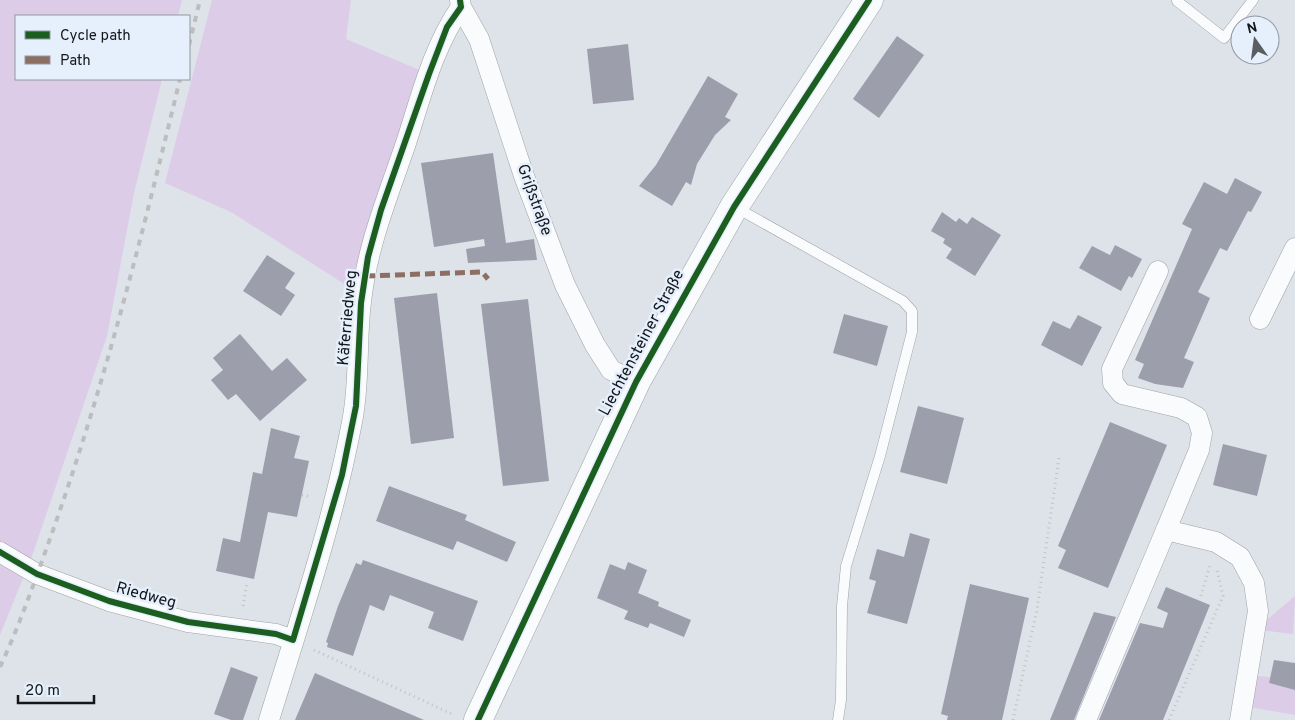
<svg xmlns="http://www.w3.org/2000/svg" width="1295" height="720" viewBox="0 0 1295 720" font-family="Overpass,sans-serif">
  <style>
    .green { fill: #dccce7 }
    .building { fill: #9c9eab }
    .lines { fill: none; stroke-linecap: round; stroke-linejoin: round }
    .service-casing { stroke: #9ea2a6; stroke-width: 11 }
    .minor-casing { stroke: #9ea2a6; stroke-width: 21 }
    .primary-casing { stroke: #9ea2a6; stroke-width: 29 }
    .path { stroke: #c1c2c4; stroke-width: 3; stroke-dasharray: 1 4; stroke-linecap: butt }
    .service { stroke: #fafbfc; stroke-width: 10 }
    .minor { stroke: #fafbfc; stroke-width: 20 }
    .primary { stroke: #fafbfc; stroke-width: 28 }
    .rail { stroke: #bcbdbe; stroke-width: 4; stroke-dasharray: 6 6; stroke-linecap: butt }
    .quiet { stroke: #8d6e63; stroke-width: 5; stroke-dasharray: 10 5; stroke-linecap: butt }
    .cycleway-casing { stroke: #e6f0fc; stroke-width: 9 }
    .cycleway { stroke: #1b5e20; stroke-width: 6 }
    .labels { text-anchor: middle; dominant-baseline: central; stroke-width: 5; stroke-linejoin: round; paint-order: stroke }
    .street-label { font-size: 16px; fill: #13161a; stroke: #e6f0fc }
  </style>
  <rect width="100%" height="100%" fill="#dee3e9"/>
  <g class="green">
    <path d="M0,0h182l-4,16h-162v63h146l-28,114 -27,143 -75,220 -32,79z"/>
    <path d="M212,0h139l-5,39 78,33 -75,215 -118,-75 -66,-29z"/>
    <path d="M1295,596l-2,38 -33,-4 3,-7z"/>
    <path d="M1256,676l14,1 -1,6 26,7v25l-45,-8z"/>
  </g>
  <g class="building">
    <path d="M897,36l27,19 -45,63 -26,-19z"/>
    <path d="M628,44l6,56 -41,4 -6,-55z"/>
    <path d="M708,76l30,18 -13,23 6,3 -16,15 -18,29 -6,21 -5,-3 -14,24 -33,-20 17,-21z"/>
    <path d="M493,153l13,90 28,-4 3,21 -69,3 -2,-14 19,-3 -1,-7 -50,8 -13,-84z"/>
    <path d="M1235,178l27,14 -11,20 -3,-1 -21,40 -7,-3 -22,44 12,6 -26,60 10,4 -11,26 -28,-4 -17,-6 6,-14 -9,-4 57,-131 -10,-5 22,-42 23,12z"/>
    <path d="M942,212l14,10 3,-4 8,6 5,-7 29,18 -26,41 -29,-18 6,-9 -9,-6 2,-4 -14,-8z"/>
    <path d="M1115,245l27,14 -10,19 -3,-2 -8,15 -42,-23 13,-22 18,9z"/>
    <path d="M267,255l28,18 -10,15 10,7 -14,21 -38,-25z"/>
    <path d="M437,293l17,145 -43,6 -17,-146z"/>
    <path d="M528,299l21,182 -46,5 -22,-182z"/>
    <path d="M844,314l44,12 -11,40 -44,-13z"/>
    <path d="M1078,315l24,12 -20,39 -41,-21 12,-24 17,8z"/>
    <path d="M240,334l32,37 15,-13 20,22 -47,41 -24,-27 -8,6 -17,-20 12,-10 -10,-12z"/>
    <path d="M918,406l46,12 -17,66 -47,-12z"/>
    <path d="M1110,422l57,23 -59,143 -50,-20 8,-18 -8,-4z"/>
    <path d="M271,428l29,8 -6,22 15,3 -12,56 -29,-5 -14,67 -38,-8 7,-33 17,4 13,-70 9,2z"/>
    <path d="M1223,444l44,11 -10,41 -44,-11z"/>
    <path d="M389,486l78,29 -2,5 51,22 -9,20 -50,-21 -4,9 -77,-29z"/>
    <path d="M910,533l20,6 -23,85 -40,-11 9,-32 -7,-2 8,-30 27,8z"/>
    <path d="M363,560l115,41 -15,40 -35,-13 6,-16 -44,-17 -6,16 -14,-6 -17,51 -26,-9 1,-4 -2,-1 12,-36 18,-43 5,2z"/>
    <path d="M628,562l19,8 -9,23 21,9 -1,4 33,14 -7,17 -34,-14 -2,5 -24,-9 4,-8 -31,-13 13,-34 15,6z"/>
    <path d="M970,584l59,14 -27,122h-55l1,-4 -7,-2z"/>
    <path d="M1166,587l44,18 -47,115h-64l41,-97 23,5 5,-15 -11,-5z"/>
    <path d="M1094,612l22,5 -42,103h-24z"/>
    <path d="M1274,660l21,3v27l-26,-7z"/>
    <path d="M231,667l27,10 -15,43h-12l-17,-6z"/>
    <path d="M315,673l25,11 84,36h-129z"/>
  </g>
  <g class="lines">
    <g class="service-casing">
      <g id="service">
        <path d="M1177,1l47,37 29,-38"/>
        <path d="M735,207l168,94 9,10v21l-32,124 -34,110 -4,40 -1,94 -3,20"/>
      </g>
    </g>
    <g class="minor-casing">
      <g id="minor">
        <path d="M460,0l1,7 18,32 45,137 41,109 30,60 16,25 25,12"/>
        <path d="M1158,271l-46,98 1,14 9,11 59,14 16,9 5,16 -3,17 -33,80"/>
        <path d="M1260,319l35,-71"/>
        <path d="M0,552l37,22 72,27 79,21 88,12 17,6"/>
        <path d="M269,720c30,-98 64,-197 83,-298 8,-39 4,-80 9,-120 6,-56 27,-106 45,-159 15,-46 27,-96 55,-136"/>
        <path d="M1086,720l80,-190 50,12 24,15 14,26 4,28 -18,109"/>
      </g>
    </g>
    <g class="primary-casing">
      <path id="primary" d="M478,720l158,-338 98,-175 135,-207"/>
    </g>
    <g class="path">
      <path d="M302,495l9,2"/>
      <path d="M1201,596l9,-31"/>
      <path d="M243,606l4,-24"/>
      <path d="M314,650l140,65"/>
      <path d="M1013,720l24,-111 22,-151"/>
      <path d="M1169,720l54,-124 -6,-26"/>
    </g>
    <use href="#service" class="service"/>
    <use href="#minor" class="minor"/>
    <use href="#primary" class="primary"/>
    <g class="rail">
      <path d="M189,45l11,-45"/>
      <path d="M0,667c20,-43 36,-89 52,-134 53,-149 91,-301 128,-454"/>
    </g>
    <path class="quiet" d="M365,276l117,-4 6,7"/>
    <g class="cycleway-casing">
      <g id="cycleway">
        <path d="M0,552l37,22 72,27 79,21 88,12 17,6 49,-165 6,-30 8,-39 5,-103 7,-46 13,-47 48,-136 18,-47 14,-20 -1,-7"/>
        <path d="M478,720l158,-338 98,-175 135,-207"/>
      </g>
    </g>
    <use href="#cycleway" class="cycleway"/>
  </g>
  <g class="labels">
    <g class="street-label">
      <text transform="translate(534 200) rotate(70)">Grißstraße</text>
      <text transform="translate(348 318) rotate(-85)">Käferriedweg</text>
      <text transform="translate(642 343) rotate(-62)">Liechtensteiner Straße</text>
      <text transform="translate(146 596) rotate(15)">Riedweg</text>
    </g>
  </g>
  <rect x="15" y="15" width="175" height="65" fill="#e6f0fc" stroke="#9299a2"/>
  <rect x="25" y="31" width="25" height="8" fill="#1b5e20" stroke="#9299a2"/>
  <text x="60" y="40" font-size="15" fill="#13161a">Cycle path</text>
  <rect x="25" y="56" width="25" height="8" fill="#8d6e63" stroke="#9299a2"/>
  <text x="60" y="65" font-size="15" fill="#13161a">Path</text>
  <g transform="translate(1255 40) rotate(346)"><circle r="24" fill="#e6f0fc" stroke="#9299a2"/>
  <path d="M0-4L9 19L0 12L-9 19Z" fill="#5a5e62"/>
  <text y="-8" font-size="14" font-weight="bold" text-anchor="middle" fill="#13161a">N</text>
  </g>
  <path d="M18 695v8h76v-8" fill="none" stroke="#13161a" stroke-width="2.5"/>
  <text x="25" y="695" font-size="15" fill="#13161a" stroke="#e6f0fc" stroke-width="4" paint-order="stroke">20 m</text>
</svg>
